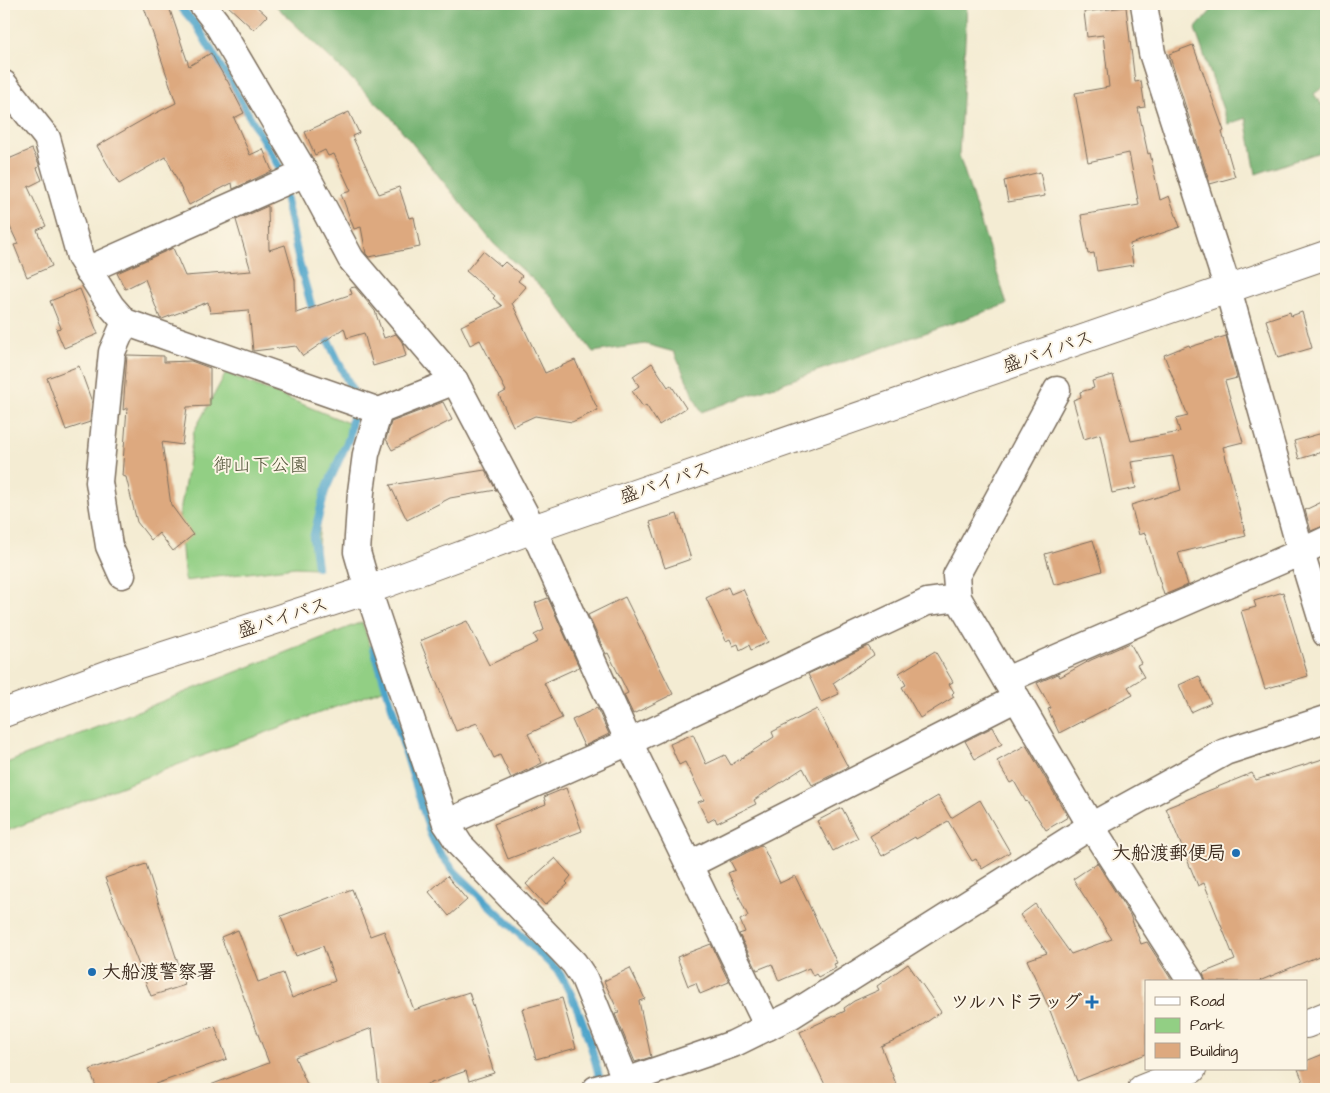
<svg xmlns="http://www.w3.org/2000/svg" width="1330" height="1093" viewBox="0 0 1330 1093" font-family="'Architects Daughter','Klee One',sans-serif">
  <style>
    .green { fill: #92cf84; stroke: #667c51 }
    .forest { fill: #75b272; stroke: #586e48 }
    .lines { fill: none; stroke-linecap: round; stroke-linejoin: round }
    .stream { stroke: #4ea4ca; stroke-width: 8 }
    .building { fill: #dda97f }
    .minor-casing { stroke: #7c6e5d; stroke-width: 29 }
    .major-casing { stroke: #7c6e5d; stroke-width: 30 }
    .highway-casing { stroke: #7c6e5d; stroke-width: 30 }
    .minor { stroke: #fff; stroke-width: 26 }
    .major { stroke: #fff; stroke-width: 28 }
    .highway { stroke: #fff; stroke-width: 28 }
    .poi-dot { fill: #1f6fb2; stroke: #fcf5e5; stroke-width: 2 }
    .labels { text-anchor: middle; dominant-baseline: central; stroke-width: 4; stroke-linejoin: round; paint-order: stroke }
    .street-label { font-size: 19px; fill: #3b2a1e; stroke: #fcf5e5 }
    .park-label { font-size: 19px; fill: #515338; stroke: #fcf5e5 }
    .poi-label { font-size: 19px; font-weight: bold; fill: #3b2a1e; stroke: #fcf5e5; text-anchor: end }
  </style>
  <rect width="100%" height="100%" fill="#fcf5e5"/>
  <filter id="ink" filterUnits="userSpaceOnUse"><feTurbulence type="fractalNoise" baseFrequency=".02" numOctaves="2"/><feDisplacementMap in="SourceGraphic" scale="10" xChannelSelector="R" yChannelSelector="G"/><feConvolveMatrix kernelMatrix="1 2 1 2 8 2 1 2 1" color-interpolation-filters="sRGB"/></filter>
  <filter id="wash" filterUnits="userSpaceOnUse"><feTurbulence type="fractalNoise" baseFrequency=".0096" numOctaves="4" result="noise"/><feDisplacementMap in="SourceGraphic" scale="20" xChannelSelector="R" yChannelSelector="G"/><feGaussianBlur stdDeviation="1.12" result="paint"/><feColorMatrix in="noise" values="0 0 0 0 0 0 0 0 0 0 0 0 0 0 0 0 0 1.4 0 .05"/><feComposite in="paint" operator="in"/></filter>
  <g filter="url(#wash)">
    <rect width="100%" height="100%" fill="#f4ecd3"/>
    <g class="green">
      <path d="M226,373l127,52 -32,87 -5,56 -21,-1 -110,14 -6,-63 15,-87z"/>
      <path d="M362,622l23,67 -208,76 -173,67v-68z"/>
    </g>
    <g class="forest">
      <path d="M274,4h693l-8,151 48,149 -306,108 -27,-60 -29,-8 -52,8 -43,-57 -56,-51 -104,-128z"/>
      <path d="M1217,4h104l5,10v71l-12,9 12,17v39l-70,24 -10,-56 -18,6 -33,-95z"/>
    </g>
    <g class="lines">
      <g class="stream">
        <path d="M178,4l19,22 82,141 21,99 12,42 4,8"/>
        <path d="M317,566l-4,-28 12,-47 24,-53 6,-37 -2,-9 -30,-62"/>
        <path d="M374,648l57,187 8,17 17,21 102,98c20,31 35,77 43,114"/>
      </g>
    </g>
    <g id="blocks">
      <g class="building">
        <path d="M143,4h25l21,62 22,-13 15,27h1l17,33 -10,5 16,37 13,-6 9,22 -39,18 -1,-6 -43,22 -23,-48 -47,27 -22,-38 49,-28 30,-15z"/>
        <path d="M226,4h28l13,12 -13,14z"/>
        <path d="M1126,7l9,75 6,-1 4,26 -7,1 10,46 2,-1 10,47 9,-4 11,31 -50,17 3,21 -36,6 -3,-18 -6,1 -7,-39 58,-10 -10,-52 -41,9 -13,-69 34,-6 -6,-52 -16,2 -3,-25z"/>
        <path d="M1193,45l31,86 -2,1 13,45 -25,7 -41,-130z"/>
        <path d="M349,112l10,21 -7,3 27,58 20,-7 10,31 5,-1 6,30 -51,10 -3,-3 -5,-27 -7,2 -13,-35 10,-3 -17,-37 -6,2 -3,-6 -10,5 -10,-23z"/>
        <path d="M32,149l7,15v3l-2,1 5,12 -14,7 18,39 -9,4 15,36 -25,11 -13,-32 4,-1 -14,-30v-53z"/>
        <path d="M1040,172l5,24 -37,6 -4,-21z"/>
        <path d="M268,206l1,44 16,-5 10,35 1,33 56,-19 -2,-6 5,-1 20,24 9,27 12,-4 6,8 4,14 -33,10 -9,-33 -17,5 -3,-10 -41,28 -7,-10 -43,5 -4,-41 -39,3 -2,-11 -46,17 -2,-1 -15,-39 -20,10 -8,-16 56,-25 12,28 66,-5 -15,-51z"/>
        <path d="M483,251l18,15 4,-4 17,14 -4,5 8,6 -14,16 33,70 30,-13 23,50 -26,12 -37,-6 -22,10 -14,-31 7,-4 -26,-51 -10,5 -9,-19 41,-20 -9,-8 2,-2 -29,-25z"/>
        <path d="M80,289l18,45 -34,14 -8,-19 5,-1 -11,-27z"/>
        <path d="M1290,312l1,4 11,-4 10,36 -34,10 -12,-38z"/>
        <path d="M1226,336l11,42 -12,3 18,61 -20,5 23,89 -68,17 10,32 -24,10 -19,-62 -6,2 -8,-30 50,-15 -8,-34 -42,6 5,26 -24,5 -12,-59 -16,5 -11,-39 8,-3 -1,-5 14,-4 -2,-7 21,-6 18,66 49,-9 -4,-13 12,-3 -24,-61 25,-10 1,2z"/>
        <path d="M127,355l37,1v6l27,-1 19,7v38l-23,1 -5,38 -20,-3 9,63 22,30 -20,16 -14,-18 -8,7 -14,-18 -11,-45 -4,-1 5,-68 -4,2z"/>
        <path d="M652,363l16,24 3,-2 15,23 -27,17 -13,-20 -3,2 -11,-16 7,-5 -6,-10z"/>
        <path d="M79,366l13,36 -2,20 -24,8 -19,-52z"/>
        <path d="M443,402l9,18 -60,30 -6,-11 5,-17z"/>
        <path d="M1326,432v19l-27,8 -5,-18z"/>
        <path d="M485,470l11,20 -46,8 -43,22 -17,-35z"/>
        <path d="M1326,500v25l-15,6 -6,-21z"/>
        <path d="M677,514l14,45 -26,9 -15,-46z"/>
        <path d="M1093,540l9,31 -48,14 -9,-31z"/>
        <path d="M728,587l3,7 12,-5 25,53 -17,8 -2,-5 -9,5 -2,-6 -5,2 -3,-7 -4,2 -20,-43z"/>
        <path d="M1283,592l25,84 -43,13 -24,-78 15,-4 -2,-6z"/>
        <path d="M625,597l48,97 -40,20 -9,-19 4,-2 -20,-40 -2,1 -18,-39z"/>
        <path d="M548,598l31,69 -35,16 18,35 -34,16 14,29 -31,15 -11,-23 -6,3 -17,-35 -21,8 -36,-90 47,-20 22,44 49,-23 -4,-7 10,-5 -9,-27z"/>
        <path d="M1130,643l11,20 -4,2 7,12 -16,10 5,8 -74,38 -11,-24 3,-1 -14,-25 21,-9 2,3 31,-17z"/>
        <path d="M868,646l6,9 -41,28 6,11 -18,8 -13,-28z"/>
        <path d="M935,651l18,31 -4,2 5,8 -2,2 2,3 -34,21 -18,-31 4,-2 -7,-12z"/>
        <path d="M1199,676l12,27 -20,9 -12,-27z"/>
        <path d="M597,708l12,26 -25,12 -12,-26z"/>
        <path d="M817,709l31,58 -36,18 -9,-17 -49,32 2,4 -39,19 -2,-5 -7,4 -10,-20 6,-2 -19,-38 -6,3 -9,-21 23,-10 13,30 19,-9 6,10 43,-28 -2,-5z"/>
        <path d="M993,727l9,17 -27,15 -10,-18z"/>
        <path d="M1026,745l42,72 -22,13 -19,-29 -1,1 -12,-21 -4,2 -13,-22z"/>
        <path d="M1326,758v195l-69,29h-51l-3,-9 32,-13 -31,-77 -6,3 -32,-78 86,-35 4,7z"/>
        <path d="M566,788l16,43 -74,28 -14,-35 52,-20 -2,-7z"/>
        <path d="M938,796l13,22 29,-18 30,52 -28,17 -6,-10 -4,2 -24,-40 -32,18 -1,-2 -33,19 -12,-20z"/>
        <path d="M842,808l16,30 -25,13 -16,-30z"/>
        <path d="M762,845l18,38 15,-7 42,87 -3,1 2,4 -18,9 -2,-3 -3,2 -4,-8 -30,13 -7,-17 -15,6 -18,-36 6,-2 -5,-12 8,-4 -20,-43 7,-3 -5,-9z"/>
        <path d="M555,858l16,18 -5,6 2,2 -23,21 -19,-21z"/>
        <path d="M1097,863l33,52 11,29 6,-2 26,40h-27v72l-69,27 -28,-73 -22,-48 20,-7 -27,-38 15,-11 36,50 41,-15 -39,-60z"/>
        <path d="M146,864l39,121 -34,11 -46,-118z"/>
        <path d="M447,876l20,24 -18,16 -20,-24z"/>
        <path d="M352,889l18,47 14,-5 30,79 55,-18 25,81 -25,8 -3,-10 -52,18h-35l-7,-61 -77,29 14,32h-103l-1,-2 64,-24 -48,-126 17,-7 20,52 25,-9 9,25 43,-17 -12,-35 -27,10 -15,-40z"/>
        <path d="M711,944l18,38 -29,12 -4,-11 -8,3 -11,-29z"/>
        <path d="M908,964l33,48 -30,21 -30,13 17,43h-71l-27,-57 45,-21 -1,-3 10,-7 25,-11 -2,-4z"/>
        <path d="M630,968l15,31 -6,2 12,56 -16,5 -20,-48 4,-1 -15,-32z"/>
        <path d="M562,998l14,50 -40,11 -14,-50z"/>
        <path d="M215,1026l12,33 -86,30h-44l-7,-19z"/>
        <path d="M1326,1053v36h-20l-8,-20h8v-8z"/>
      </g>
    </g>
  </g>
  <g filter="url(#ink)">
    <use href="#blocks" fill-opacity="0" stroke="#7c6e5d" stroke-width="1"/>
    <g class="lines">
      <g class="minor-casing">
        <g id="minor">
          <path d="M202,4l14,18 89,151 46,86 104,122 78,148 96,213 139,285"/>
          <path d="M1144,4l8,49 76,236 73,263 25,82"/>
          <path d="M4,84l43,54 33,119 31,49 14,16 254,89 76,-30"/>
          <path d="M87,270l218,-97"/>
          <path d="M1057,390l-101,186 2,22 133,228 100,156"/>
          <path d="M379,411l-13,43 -5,38 -4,60 11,38 78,233 14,22 114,118 10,15 42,103 2,8"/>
          <path d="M122,575l-13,-29 -10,-64 13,-130 13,-30"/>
          <path d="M1006,680l295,-128 25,-12"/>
          <path d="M446,823l183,-81 298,-140 31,-4"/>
          <path d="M689,865l328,-167"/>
          <path d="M596,1089l30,-8 107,-37 59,-29 299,-189 134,-74 101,-33"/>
        </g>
      </g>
      <g class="major-casing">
        <g id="major">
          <path d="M1306,1024l20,-8"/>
          <path d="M1142,1089l50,-20"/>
        </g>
      </g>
      <g class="highway-casing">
        <path id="highway" d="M4,713l113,-42 251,-81 165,-61 793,-274"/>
      </g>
      <use href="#minor" class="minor"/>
      <use href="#major" class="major"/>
      <use href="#highway" class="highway"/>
    </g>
  </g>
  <g class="poi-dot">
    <circle cx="1236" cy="853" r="5"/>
    <circle cx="92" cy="972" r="5"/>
    <path d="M1089.5 994.5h5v5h5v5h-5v5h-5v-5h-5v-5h5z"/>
  </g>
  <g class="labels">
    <g class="street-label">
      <text transform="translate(1048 352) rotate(-19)">盛バイパス</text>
      <text transform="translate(665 483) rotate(-19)">盛バイパス</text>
      <text transform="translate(283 618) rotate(-18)">盛バイパス</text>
    </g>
    <g class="park-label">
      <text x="261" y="465">御山下公園</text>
    </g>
    <g class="poi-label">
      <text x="1226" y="853">大船渡郵便局</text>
      <text x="102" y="972" text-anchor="start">大船渡警察署</text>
      <text x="1082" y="1002">ツルハドラッグ</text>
    </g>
  </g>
  <rect width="1330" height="1093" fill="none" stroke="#fcf5e5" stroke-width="20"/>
  <rect x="1145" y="980" width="162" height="90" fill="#fcf5e5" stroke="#afa495"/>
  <rect x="1155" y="997" width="25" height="8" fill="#ffffff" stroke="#afa495"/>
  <text x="1190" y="1006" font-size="15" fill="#3b2a1e">Road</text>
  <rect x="1155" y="1018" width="25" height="15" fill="#92cf84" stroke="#afa495"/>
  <text x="1190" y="1030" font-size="15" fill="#3b2a1e">Park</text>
  <rect x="1155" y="1043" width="25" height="15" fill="#dda97f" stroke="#afa495"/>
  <text x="1190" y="1056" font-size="15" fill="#3b2a1e">Building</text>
</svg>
